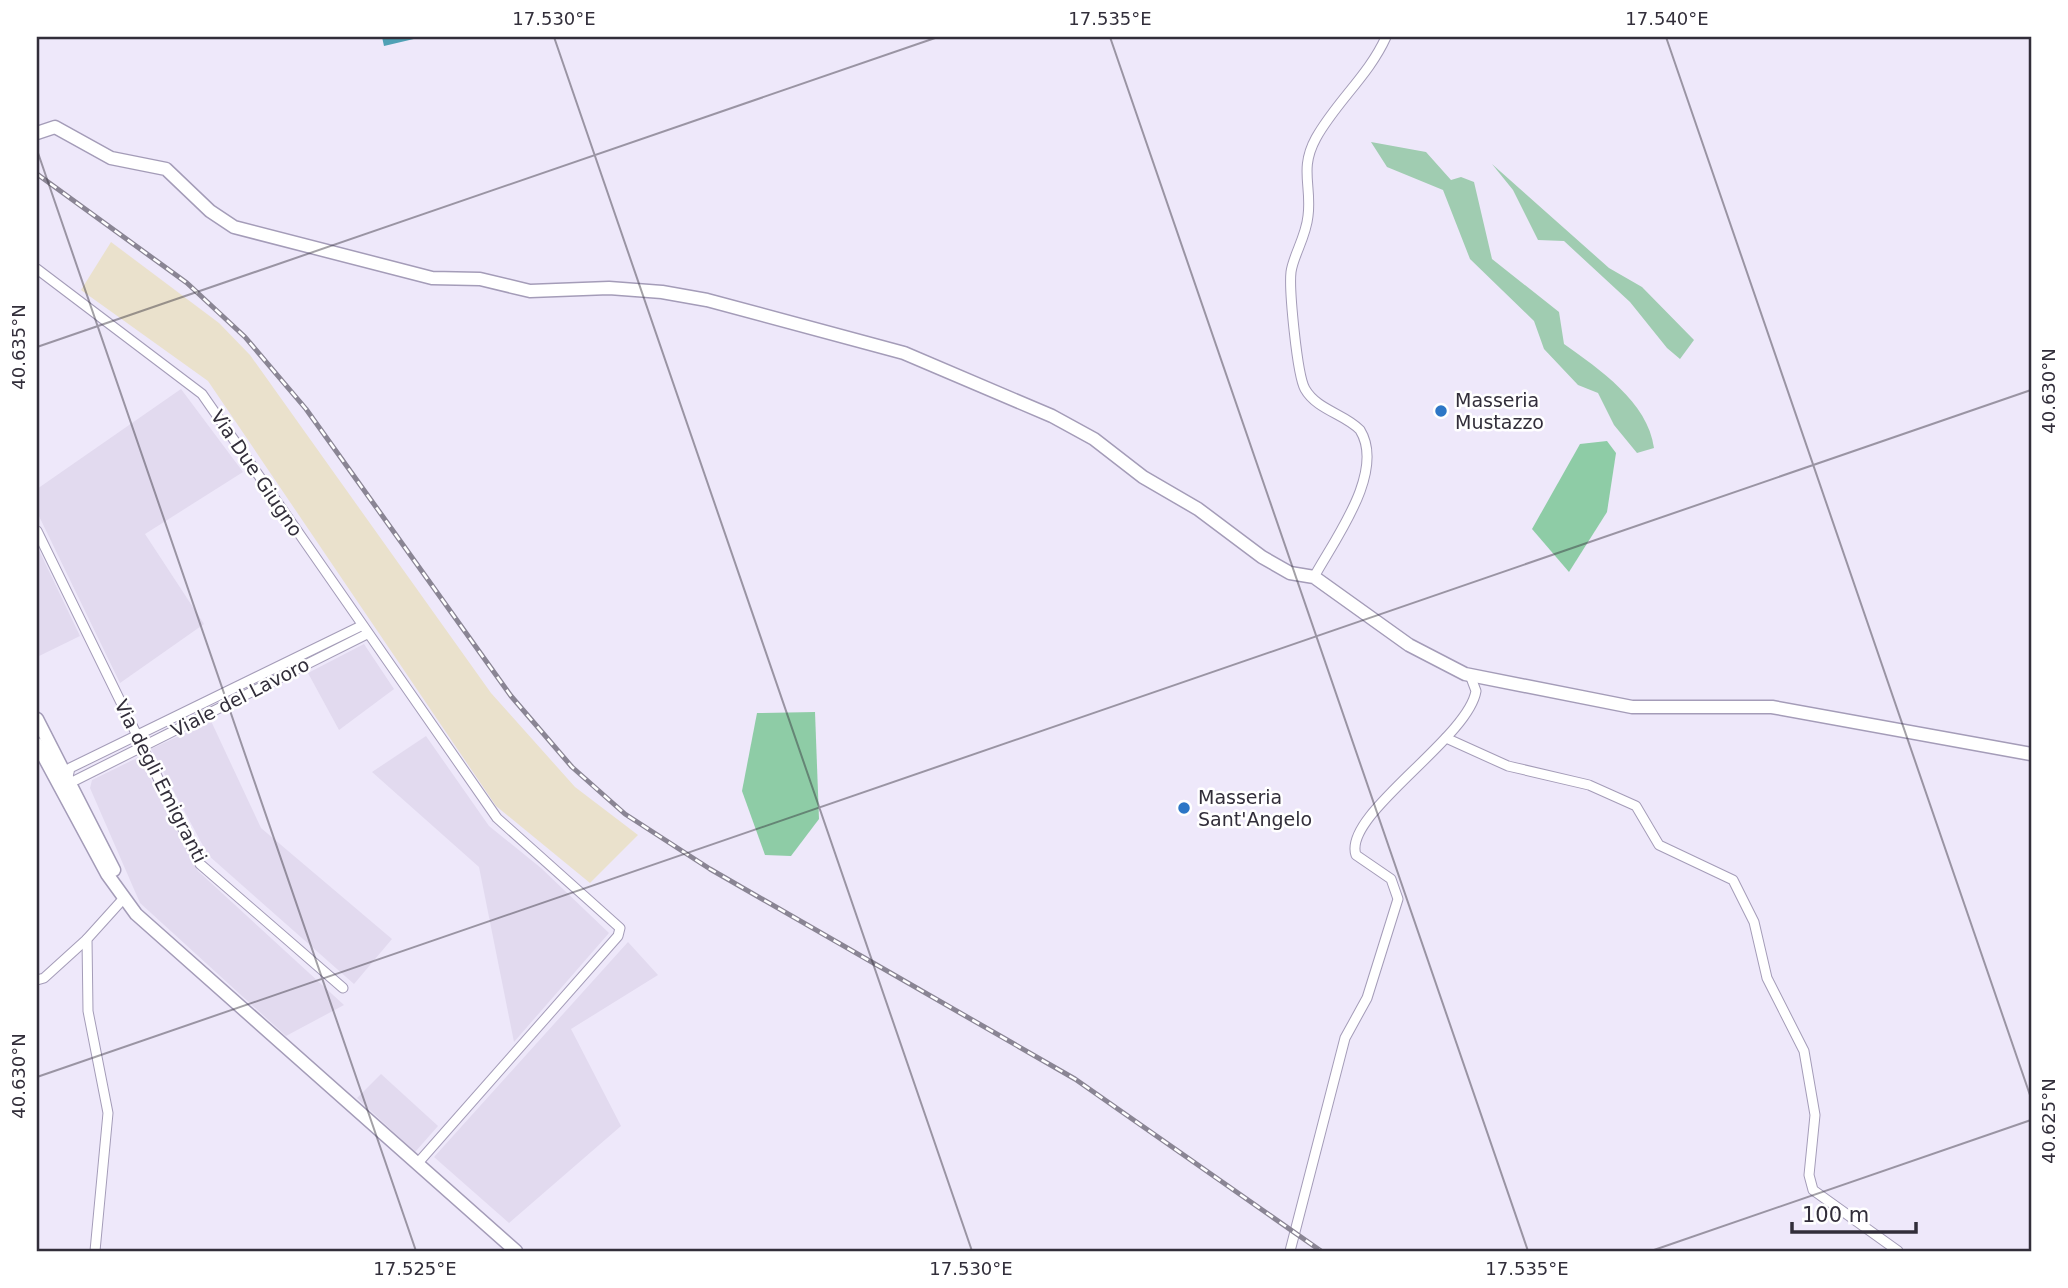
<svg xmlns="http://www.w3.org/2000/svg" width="2068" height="1288" viewBox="0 0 2068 1288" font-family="'DejaVu Sans',sans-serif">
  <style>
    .commercial { fill: #eae1cc }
    .industrial { fill: #e2daef }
    .green { fill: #a0ccb1 }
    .forest { fill: #8ecca6 }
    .water { fill: #50a1b5 }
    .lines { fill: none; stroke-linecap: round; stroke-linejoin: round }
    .street-casing { stroke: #a49cb8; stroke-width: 11 }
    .secondary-casing { stroke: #a49cb8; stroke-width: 15 }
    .street { stroke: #fff; stroke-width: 9 }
    .secondary { stroke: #fff; stroke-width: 12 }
    .rail-casing { stroke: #8a8594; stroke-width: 5 }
    .rail { stroke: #fff; stroke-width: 2.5; stroke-dasharray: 8; stroke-linecap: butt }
    .ticks { fill: none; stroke: #322e3a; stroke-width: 2; stroke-opacity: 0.45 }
    .poi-dot { fill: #2c76c6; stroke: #fff; stroke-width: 2.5 }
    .labels { text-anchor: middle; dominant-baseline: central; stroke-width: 5; stroke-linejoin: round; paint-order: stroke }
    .poi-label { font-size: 19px; fill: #322e3a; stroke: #fff; text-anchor: start }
    .street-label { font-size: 19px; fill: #322e3a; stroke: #fff }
    .neatline { fill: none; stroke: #322e3a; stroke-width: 2.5 }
    .ticks-label { font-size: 18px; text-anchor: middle; fill: #322e3a }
  </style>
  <rect width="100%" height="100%" fill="#eee8fa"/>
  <path class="commercial" d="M111,242l108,81 31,32 241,338 84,94 63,48 -48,48 -94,-77 -288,-425 -127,-91z"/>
  <g class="industrial">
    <path d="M181,389l62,83 -98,62 59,90 -84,59 -83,-171v-23z"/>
    <path d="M37,546l43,90 -43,21z"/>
    <path d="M364,644l30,45 -55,41 -31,-57z"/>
    <path d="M211,721l50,107 131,111 -38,45 -146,-129 -57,-106z"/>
    <path d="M426,736l63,90 52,42 68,65 -95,109 -35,-175 -107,-95z"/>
    <path d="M139,757l59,114 146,134 -58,31 -146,-133 -50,-115 2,-8z"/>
    <path d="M628,942l30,33 -87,54 50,97 -112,97 -75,-66z"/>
    <path d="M381,1074l57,52 -23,26 -58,-54z"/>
  </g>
  <g class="green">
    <path d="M1371,142l55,10 25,28 10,-3 13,5 18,77 67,53 5,32c35,25 84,58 90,104l-17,5 -23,-28 -16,-32 -20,-8 -34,-36 -10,-28 -64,-62 -27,-69 -56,-23z"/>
    <path d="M1492,164l117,104 33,19 52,53 -14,19 -13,-11 -37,-46 -66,-61 -26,-1 -25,-50z"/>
  </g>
  <g class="forest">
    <path d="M1607,441l9,12 -9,59 -38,60 -37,-43 48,-85z"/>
    <path d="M815,712l4,107 -28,37 -26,-1 -23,-64 15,-78z"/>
  </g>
  <path class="water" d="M382,37h36v1l-34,8z"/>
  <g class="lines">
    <g class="street-casing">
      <g id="street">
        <path d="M37,269l165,125 295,424 123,110 -2,8 -201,228"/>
        <path d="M37,531l163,333 143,124"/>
        <path d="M1314,577c20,-37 72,-105 46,-147 -15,-16 -43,-20 -55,-41 -8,-14 -16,-100 -14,-117 2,-16 15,-35 17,-56 4,-30 -9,-47 8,-78 20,-36 53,-63 70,-101"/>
        <path d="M1446,738l62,28 81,19 47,21 23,39 74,35 21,42 13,56 37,73 11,64 -6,60 4,15 85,61"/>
        <path d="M76,780l291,-146"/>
        <path d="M67,781l3,-13 291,-142"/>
        <path d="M37,980l7,-2 43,-39"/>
        <path d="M95,1251l13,-138 -20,-102 -1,-72 37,-41"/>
        <path d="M1290,1251l55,-213 22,-40 31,-99 -7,-20 -35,-24c-14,-40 112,-116 120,-164l-6,-16"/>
      </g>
    </g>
    <g class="secondary-casing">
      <g id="secondary">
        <path d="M37,133l18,-6 56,31 55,11 44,42 24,16 198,51 48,1 50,12 79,-3 53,4 45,8 197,53 148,63 42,23 49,38 55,32 64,48 28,16 24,4 95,68 56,29 167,33h140l259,47"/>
        <path d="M37,719l77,151"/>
        <path d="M37,744l70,130 29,40 380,337"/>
      </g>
    </g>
    <use href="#street" class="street"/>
    <use href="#secondary" class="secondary"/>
    <g class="rail-casing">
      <path id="rail" d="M37,174l150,109 58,54 61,72 205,287 61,71 53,47 85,55 365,210 246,172"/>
    </g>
    <use href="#rail" class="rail"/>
  </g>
  <path class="ticks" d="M554,37l418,1214M1110,37l418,1214M1666,37l365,1061M37,150l379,1101M37,347l901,-310M37,1077l1994,-687M1651,1251l380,-131"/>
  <g class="poi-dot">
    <circle cx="1441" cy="411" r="7"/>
    <circle cx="1184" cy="808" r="7"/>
  </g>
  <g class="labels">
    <g class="poi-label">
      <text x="1455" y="400">Masseria<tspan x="1455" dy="22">Mustazzo</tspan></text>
      <text x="1198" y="797">Masseria<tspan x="1198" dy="22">Sant'Angelo</tspan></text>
    </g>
    <g class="street-label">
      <text transform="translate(257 473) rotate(56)">Via Due Giugno</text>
      <text transform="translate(240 697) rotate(-27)">Viale del Lavoro</text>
      <text transform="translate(161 781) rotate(63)">Via degli Emigranti</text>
    </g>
  </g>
  <rect width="2068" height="1288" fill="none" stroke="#ffffff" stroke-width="77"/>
  <path d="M1792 1222v10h124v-10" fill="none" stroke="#322e3a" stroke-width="3.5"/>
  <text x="1802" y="1222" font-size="21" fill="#322e3a" stroke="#ffffff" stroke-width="5" paint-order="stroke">100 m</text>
  <rect x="38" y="38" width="1992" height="1212" class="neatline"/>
  <g class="ticks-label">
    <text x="554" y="25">17.530°E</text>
    <text x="1110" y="25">17.535°E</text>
    <text x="1667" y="25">17.540°E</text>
    <text transform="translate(19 347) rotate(-90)" y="6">40.635°N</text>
    <text transform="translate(2049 391) rotate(-90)" y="6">40.630°N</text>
    <text transform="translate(19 1076) rotate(-90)" y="6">40.630°N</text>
    <text transform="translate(2049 1121) rotate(-90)" y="6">40.625°N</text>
    <text x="415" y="1275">17.525°E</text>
    <text x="971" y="1275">17.530°E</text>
    <text x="1527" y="1275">17.535°E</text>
  </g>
</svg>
